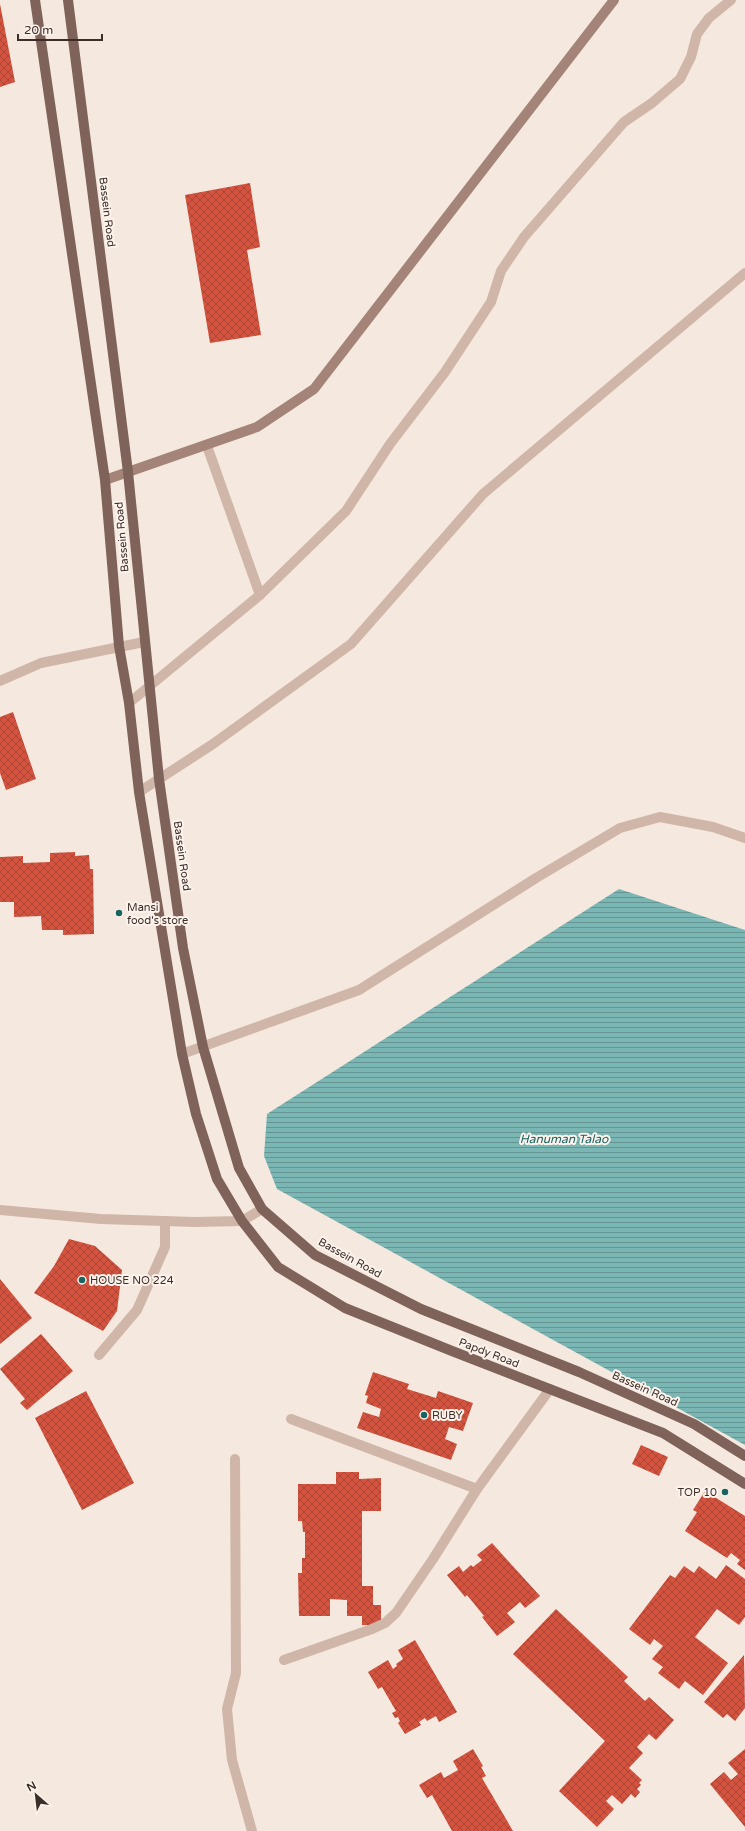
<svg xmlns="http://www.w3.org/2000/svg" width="745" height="1831" viewBox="0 0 745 1831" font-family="'Varela Round',sans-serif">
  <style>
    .water { fill: url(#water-rules) }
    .building { fill: url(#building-cross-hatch) }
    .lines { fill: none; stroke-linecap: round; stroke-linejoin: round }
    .lane { stroke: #d0b6a8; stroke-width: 10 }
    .street { stroke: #d0b6a8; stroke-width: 10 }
    .secondary { stroke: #a48479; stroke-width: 10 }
    .primary { stroke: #7f6259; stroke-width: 10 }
    .poi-dot { fill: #196360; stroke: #fcf3ec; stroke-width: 1.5 }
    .labels { text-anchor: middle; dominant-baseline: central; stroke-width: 4; stroke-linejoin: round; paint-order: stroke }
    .street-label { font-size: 11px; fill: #3c2d29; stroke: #fcf3ec }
    .poi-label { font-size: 11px; fill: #3c2d29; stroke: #fcf3ec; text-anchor: start }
    .water-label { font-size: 12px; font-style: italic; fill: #196360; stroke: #fcf3ec }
  </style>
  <defs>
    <pattern id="water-rules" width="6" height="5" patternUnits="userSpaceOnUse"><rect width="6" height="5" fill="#7ab6b3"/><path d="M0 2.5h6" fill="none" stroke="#659492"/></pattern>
    <pattern id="building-cross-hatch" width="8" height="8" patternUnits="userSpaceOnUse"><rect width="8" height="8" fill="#d3533f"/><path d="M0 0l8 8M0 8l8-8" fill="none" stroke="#ac4535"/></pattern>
  </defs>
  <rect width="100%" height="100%" fill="#f5e8de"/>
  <path class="water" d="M619,889l126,41v515l-468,-256 -13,-33 3,-42z"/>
  <g class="building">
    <path d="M0,4l15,78 -15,5z"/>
    <path d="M250,183l10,64 -13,3 14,85 -51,8 -25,-148z"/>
    <path d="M13,712l23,67 -30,11 -6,-17v-56z"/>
    <path d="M75,852v4l14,-1 1,14h3l1,65 -31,1v-5h-21l-1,-14 -27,1v-15h-14v-45l23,-1v7l27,-1v-9z"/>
    <path d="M69,1239l26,7 27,24 -5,41 -14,20 -69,-38 20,-27z"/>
    <path d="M0,1279l32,39 -32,26z"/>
    <path d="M41,1334l32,37 -46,39 -7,-7 5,-4 -25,-30z"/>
    <path d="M373,1372l36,12 -2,5 29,9 2,-7 35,12 -10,28 -14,-4 -4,12 12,5 -6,16 -94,-32 6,-16 16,5 2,-8 -15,-6 2,-7 -3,-1z"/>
    <path d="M86,1391l48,92 -52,27 -47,-92z"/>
    <path d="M641,1445l27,12 -9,19 -27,-12z"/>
    <path d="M336,1472h23v7l22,-1v33h-19v75h11v19h8v20h-19v-9h-15v-16l-17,-1v17h-31l-1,-43h4v-15h3v-26h-2l-1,-11h-4v-37h38z"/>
    <path d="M705,1491l40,25v54l-8,-6 3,-4 -9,-7 -4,5 -42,-27 12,-19 -4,-2z"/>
    <path d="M492,1543l48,53 -15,12 -5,-6 -13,11 8,9 -18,14 -15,-19 2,-1 -17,-21 -2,2 -18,-22 12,-9 4,6 8,-7 2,2 9,-7 -5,-5z"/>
    <path d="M726,1565l19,14v38l-6,8 -22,-16 -22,28 33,26 -25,32 -18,-14 -6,8 -21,-16 5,-6 -11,-8 11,-13 -9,-7 -4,6 -21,-16 41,-54 5,3 9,-12 10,7 5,-7 17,13z"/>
    <path d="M556,1609l72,68 -4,4 21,20 4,-4 25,23 -18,20 -7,-6 -12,13 6,6 -14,15 13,12 -3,3 2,2 -4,4 3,3 -5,6 -4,-4 -9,10 -10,-9 -6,6 8,8 -17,18 -38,-36 46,-50 -92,-87z"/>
    <path d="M415,1640l42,72 -18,10 -3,-6 -9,5 -2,-3 -6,4 2,3 -16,9 -7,-11 2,-2 -2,-4 -3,1 -3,-5 4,-2 -14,-24 -4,2 -10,-17 20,-12 5,9 4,-3 -1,-2 7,-5 -5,-9z"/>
    <path d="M744,1655l1,53 -10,13 -8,-7 -4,4 -19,-16z"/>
    <path d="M473,1749l10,17 -2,1 5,9 -4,2 31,53h-61l-20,-36 -5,3 -8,-13 22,-13 3,6 14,-8 -5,-9z"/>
    <path d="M745,1749v78l-35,-43 14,-12 7,8 7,-6 -10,-11z"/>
  </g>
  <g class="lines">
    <g class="lane">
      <path d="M99,1355l38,-45 28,-63v-26"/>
      <path d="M291,1419l186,70"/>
      <path d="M284,1660l88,-31 13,-6 11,-10 37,-54 44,-70 73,-100"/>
    </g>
    <g class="street">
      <path d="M207,446l53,149"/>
      <path d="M0,681l41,-18 103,-21"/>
      <path d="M129,703l131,-108 86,-84 44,-67 55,-72 46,-70 10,-31 23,-34 100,-115 28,-19 28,-24 11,-22 6,-23 12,-16 22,-18"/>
      <path d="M139,792l74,-48 138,-100 132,-150 262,-221"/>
      <path d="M182,1054l177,-64 177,-112 84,-50 40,-11 53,10 32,11"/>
      <path d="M0,1210l101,9 94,3 47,-1 20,-12"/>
      <path d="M235,1459l1,214 -9,36 5,51 20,71"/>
    </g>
    <path class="secondary" d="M105,480l152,-53 57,-38 300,-389"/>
    <g class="primary">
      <path d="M35,0l70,480 14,166 10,57 10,89 43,262 14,60 21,65 25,42 36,46 67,41 107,43 211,82 82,51"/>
      <path d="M68,0l60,472 31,307 24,169 20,99 36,121 23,41 53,46 106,54 158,63 115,52 51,32"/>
    </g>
  </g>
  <g class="poi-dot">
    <circle cx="119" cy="913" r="4"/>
    <circle cx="82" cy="1280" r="4"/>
    <circle cx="424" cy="1415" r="4"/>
    <circle cx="725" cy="1492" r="4"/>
  </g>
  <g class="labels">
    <g class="street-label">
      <text transform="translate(107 212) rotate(83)">Bassein Road</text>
      <text transform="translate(122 537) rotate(-95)">Bassein Road</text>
      <text transform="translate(182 856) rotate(82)">Bassein Road</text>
      <text transform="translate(350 1258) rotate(29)">Bassein Road</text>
      <text transform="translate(489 1353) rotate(21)">Papdy Road</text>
      <text transform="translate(645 1389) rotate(24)">Bassein Road</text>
    </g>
    <g class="poi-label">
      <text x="127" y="907">Mansi<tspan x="127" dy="13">food's store</tspan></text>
      <text x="90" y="1280">HOUSE NO 224</text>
      <text x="432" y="1415">RUBY</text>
      <text x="717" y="1492" text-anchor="end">TOP 10</text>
    </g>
    <g class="water-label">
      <text x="564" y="1139">Hanuman Talao</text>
    </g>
  </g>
  <g transform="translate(36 1795) rotate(332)" stroke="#fcf3ec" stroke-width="3" paint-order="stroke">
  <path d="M0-3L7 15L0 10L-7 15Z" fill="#3c2d29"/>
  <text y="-6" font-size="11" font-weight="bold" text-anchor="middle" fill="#3c2d29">N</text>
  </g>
  <path d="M18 34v6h84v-6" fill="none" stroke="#3c2d29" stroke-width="2"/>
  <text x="24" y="34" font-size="12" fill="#3c2d29" stroke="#fcf3ec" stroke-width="3" paint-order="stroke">20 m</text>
</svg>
